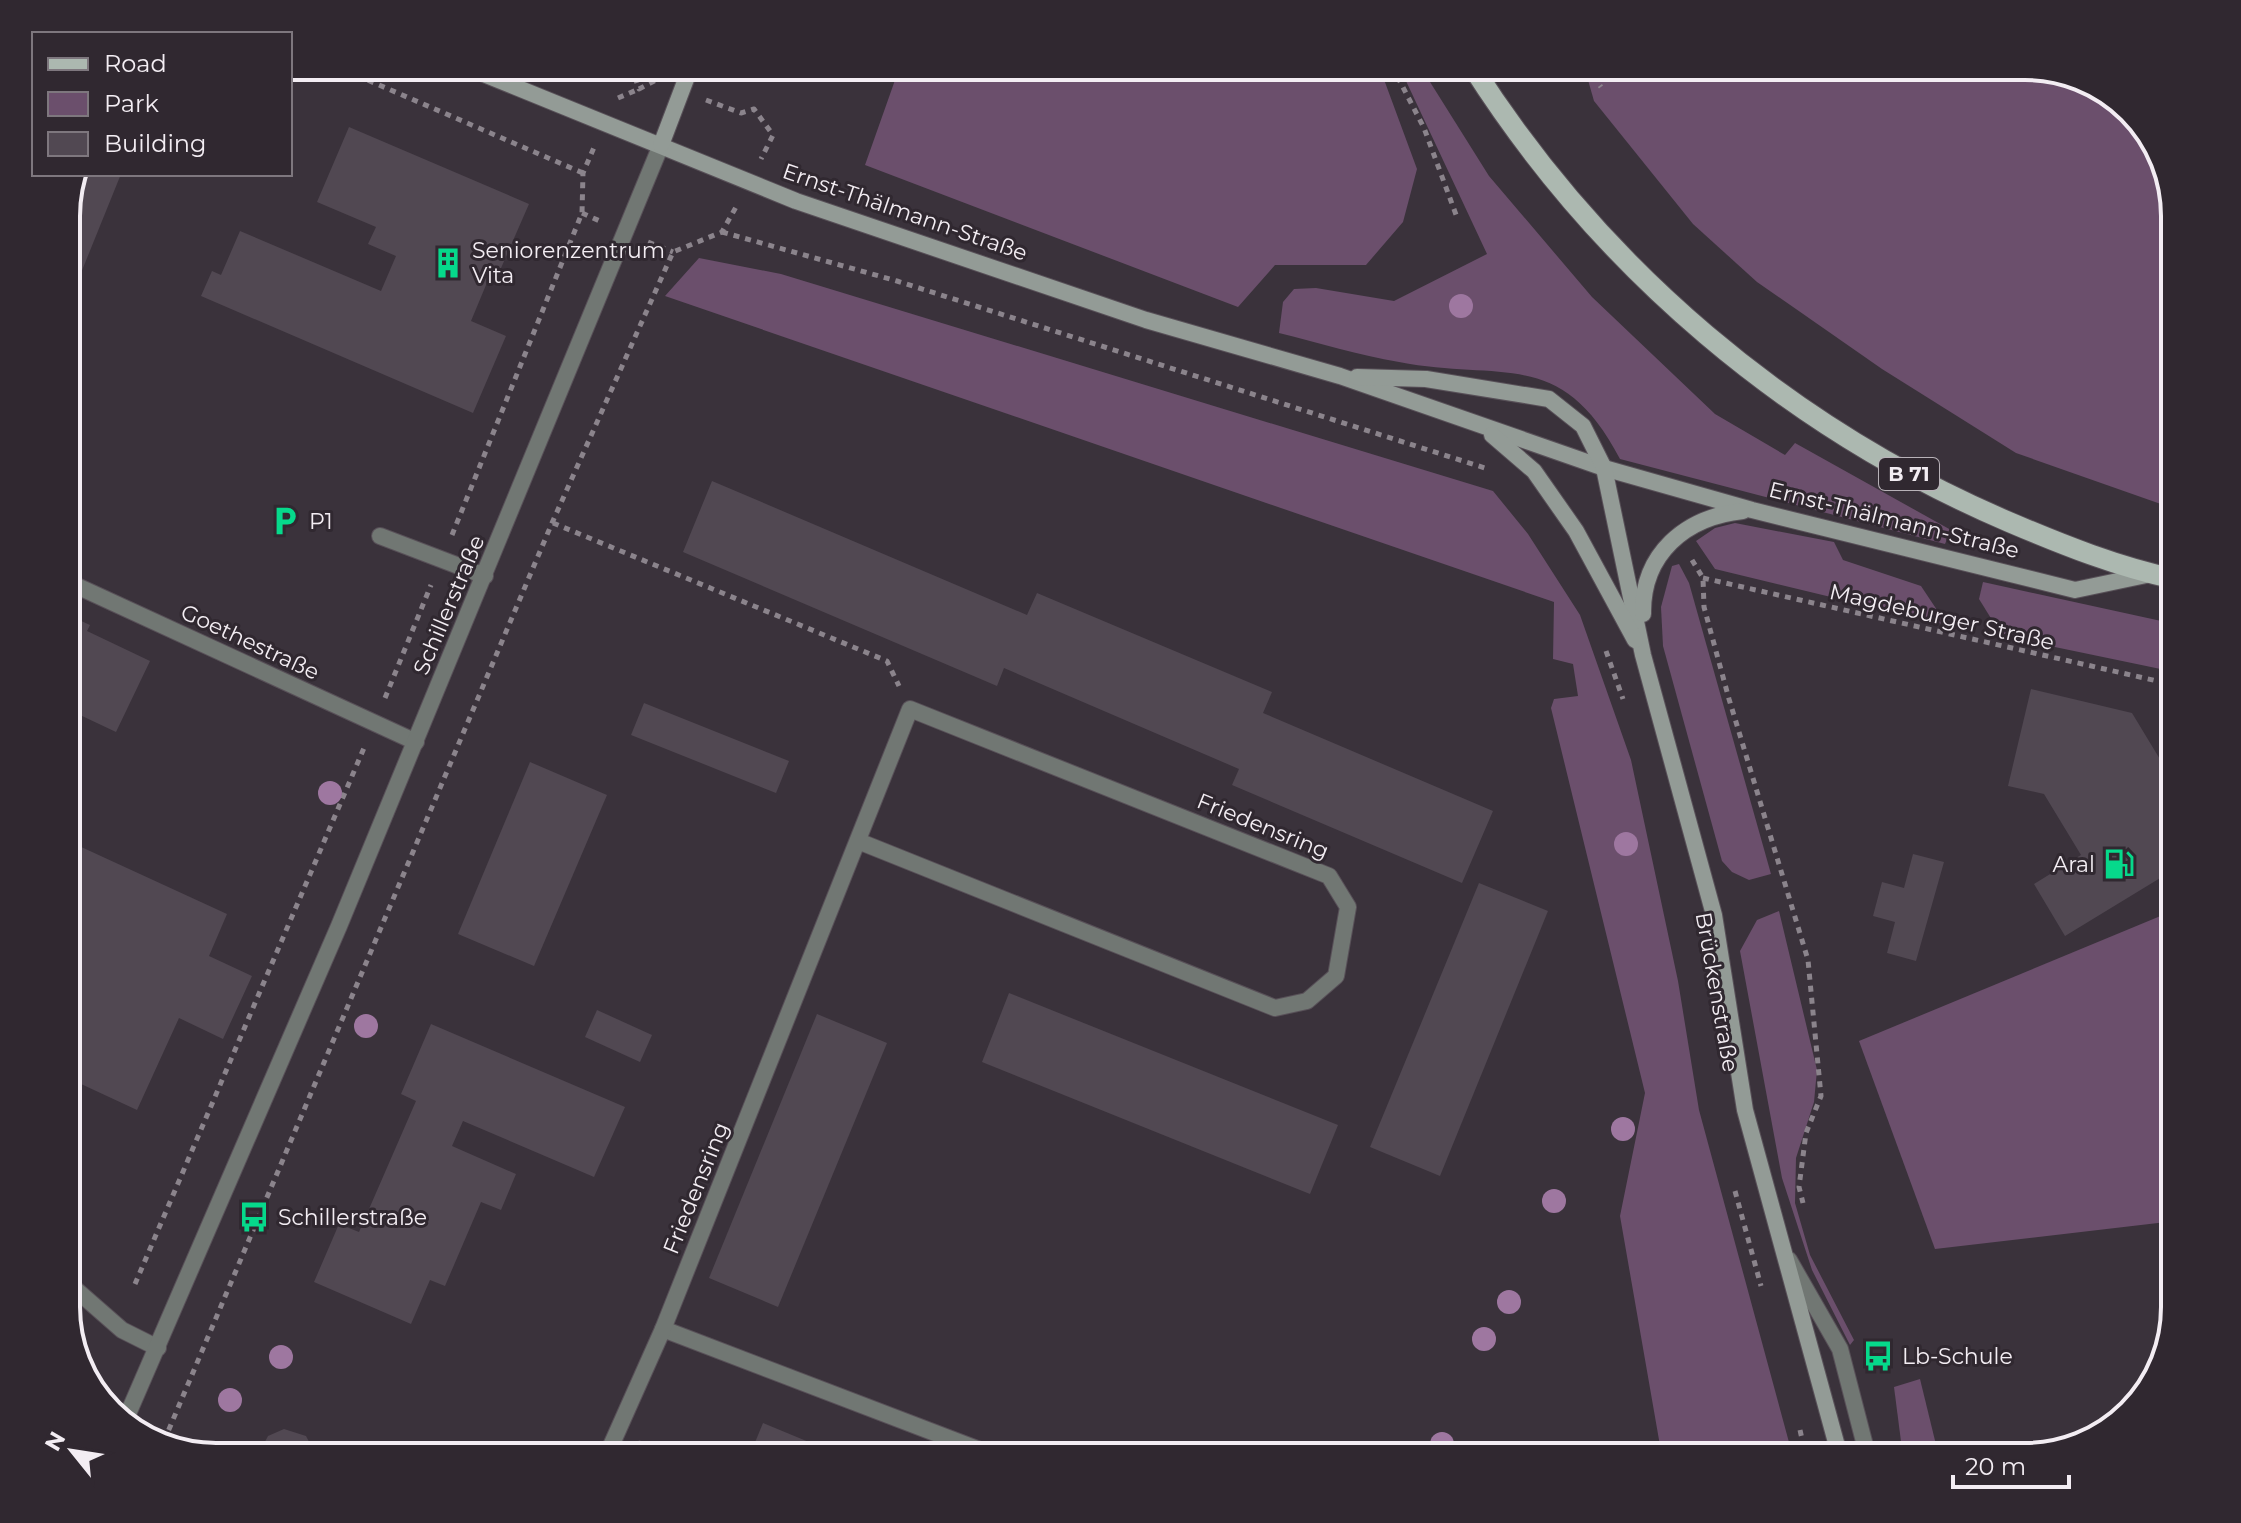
<svg xmlns="http://www.w3.org/2000/svg" width="2241" height="1523" viewBox="0 0 2241 1523" font-family="Montserrat,sans-serif">
  <style>
    .green { fill: #6b4f6c }
    .building { fill: #514852 }
    .lines { fill: none; stroke-linecap: round; stroke-linejoin: round }
    .lane-casing { stroke: #585058; stroke-width: 18 }
    .street-casing { stroke: #585058; stroke-width: 18 }
    .secondary-casing { stroke: #585058; stroke-width: 18 }
    .primary-casing { stroke: #585058; stroke-width: 22 }
    .path { stroke: #8b848c; stroke-width: 5; stroke-dasharray: 6 6; stroke-linecap: butt }
    .lane { stroke: #717773; stroke-width: 16 }
    .street { stroke: #717773; stroke-width: 16 }
    .secondary { stroke: #939b96; stroke-width: 16 }
    .primary { stroke: #acb8b0; stroke-width: 20 }
    .tree { fill: #9e77a0 }
    .labels { text-anchor: middle; dominant-baseline: central; stroke-width: 6; stroke-linejoin: round; paint-order: stroke }
    .shield { fill: #302830; stroke: #b8b2b8; stroke-width: 2 }
    .shield-label { font-size: 20px; font-weight: bold; fill: #f3edf3 }
    .street-label { font-size: 22px; fill: #f3edf3; stroke: #302830 }
    .poi-label { font-size: 22px; fill: #f3edf3; stroke: #302830; text-anchor: start }
    .rim { fill: none; stroke: #f3edf3; stroke-width: 4 }
  </style>
  <rect width="100%" height="100%" fill="#3a323b"/>
  <g class="green">
    <path d="M900,66h479l38,103 -14,53 -37,43h-91l-37,42 -373,-142z"/>
    <path d="M1399,66h21l69,110 103,121 123,117 70,41 10,-12 156,87 -6,14 -325,-85c-59,-113 -118,-77 -221,-97 -40,-7 -80,-19 -120,-29l4,-31 11,-13 22,-1 78,13 93,-47z"/>
    <path d="M1584,66h441l84,26 50,57 16,67v293l-159,-56 -134,-84 -125,-87 -64,-58 -99,-123z"/>
    <path d="M699,258l82,16 712,217 35,43 52,81 51,145 47,221 21,129 94,347h-131l-42,-241 25,-123 -94,-385 3,-9 24,-3 -5,-32 -20,-5 1,-57 -889,-306z"/>
    <path d="M1735,523l99,19 9,18 78,26 26,39 -232,-56 -19,-28 19,-13z"/>
    <path d="M1679,564l10,19 82,291 -22,6 -17,-8 -10,-11 -59,-215 -2,-39 11,-41z"/>
    <path d="M1983,582l192,42v48l-173,-36 -23,-37z"/>
    <path d="M2175,910v311l-240,28 -76,-208z"/>
    <path d="M1779,911l38,159 -3,32 -18,56 -1,45 15,52 44,85 -4,5 -38,-75 -30,-92 -42,-227 17,-31z"/>
    <path d="M1920,1379l19,78h-36l-9,-70z"/>
  </g>
  <g class="building">
    <path d="M349,127l180,77 -31,71 -7,-2 -20,48 35,15 -33,77 -272,-117 11,-25 9,4 19,-44 141,60 15,-35 -28,-12 8,-17 -59,-25z"/>
    <path d="M81,174h40l-55,136v-103z"/>
    <path d="M712,481l315,134 10,-22 235,99 -9,21 230,98 -31,72 -230,-98 7,-16 -235,-101 -7,18 -314,-134z"/>
    <path d="M66,614l24,11 -3,6 63,30 -34,71 -36,-17 -14,30z"/>
    <path d="M2031,689l101,24 43,71v16l-11,7 11,19v43l-110,67 -31,-52 47,-29 -37,-61 -36,-8z"/>
    <path d="M644,703l145,58 -13,32 -145,-58z"/>
    <path d="M530,762l77,33 -73,171 -76,-32z"/>
    <path d="M66,840l161,74 -18,42 43,20 -29,63 -44,-21 -42,92 -71,-33z"/>
    <path d="M1913,854l31,8 -28,99 -29,-8 8,-31 -22,-6 9,-34 22,6z"/>
    <path d="M1479,883l69,28 -108,265 -70,-29z"/>
    <path d="M1009,993l329,132 -28,69 -328,-132z"/>
    <path d="M597,1010l55,25 -12,27 -55,-25z"/>
    <path d="M817,1014l70,29 -109,264 -69,-29z"/>
    <path d="M431,1024l194,83 -31,70 -131,-56 -11,25 64,28 -15,36 -20,-8 -36,84 -15,-6 -19,44 -97,-42 25,-58 20,8 57,-131 -15,-7z"/>
    <path d="M763,1423l41,17 40,17h-95z"/>
    <path d="M284,1429l22,7 11,21h-60l11,-21z"/>
    <path d="M639,1440l42,17h-49z"/>
  </g>
  <g class="lines">
    <g class="lane-casing">
      <g id="lane">
        <path d="M380,536l105,40"/>
        <path d="M1789,1260l51,89 28,108"/>
      </g>
    </g>
    <g class="street-casing">
      <g id="street">
        <path d="M66,581l350,161"/>
        <path d="M66,1281l56,49 36,18"/>
        <path d="M663,1329l335,128"/>
        <path d="M124,1423l215,-497 322,-781"/>
        <path d="M606,1457l57,-128 247,-620 419,167 19,31 -12,69 -29,25 -32,7 -417,-167"/>
      </g>
    </g>
    <g class="secondary-casing">
      <g id="secondary">
        <path d="M464,66l332,135 350,119 194,56 264,92 148,42 323,80 76,-16"/>
        <path d="M568,66h22"/>
        <path d="M661,145l30,-79"/>
        <path d="M1357,377l69,2 123,20 34,27 21,42 39,187 71,260 31,195 95,347"/>
        <path d="M1492,435l42,36 42,60 59,109"/>
        <path d="M1643,614c-1,-60 42,-97 100,-103"/>
      </g>
    </g>
    <g class="primary-casing">
      <path id="primary" d="M1472,66c129,203 317,362 537,456 54,23 109,45 166,57"/>
    </g>
    <g class="path">
      <path d="M335,66l248,107"/>
      <path d="M631,66l8,23 17,-9"/>
      <path d="M1392,66l32,62 34,92"/>
      <path d="M1586,66l15,21"/>
      <path d="M618,98l21,-9"/>
      <path d="M706,100l35,13 13,-4 19,26 -12,24"/>
      <path d="M582,213l20,9"/>
      <path d="M722,232l175,49 588,187"/>
      <path d="M648,242l25,10"/>
      <path d="M553,523l334,138 12,25"/>
      <path d="M452,535l130,-322 1,-40 12,-28"/>
      <path d="M1692,560l11,18 1,29 25,92 79,261 13,136 -15,37 -7,54 4,16"/>
      <path d="M1703,578l472,107"/>
      <path d="M1606,651l17,48"/>
      <path d="M385,698l46,-113"/>
      <path d="M1735,1191l26,95"/>
      <path d="M135,1284l229,-536"/>
      <path d="M1800,1430l6,27"/>
      <path d="M164,1441l388,-918 121,-271 49,-20 14,-25"/>
    </g>
    <use href="#lane" class="lane"/>
    <use href="#street" class="street"/>
    <use href="#secondary" class="secondary"/>
    <use href="#primary" class="primary"/>
  </g>
  <g class="tree">
    <circle cx="1461" cy="306" r="12"/>
    <circle cx="330" cy="793" r="12"/>
    <circle cx="1626" cy="844" r="12"/>
    <circle cx="366" cy="1026" r="12"/>
    <circle cx="1623" cy="1129" r="12"/>
    <circle cx="1554" cy="1201" r="12"/>
    <circle cx="1509" cy="1302" r="12"/>
    <circle cx="1484" cy="1339" r="12"/>
    <circle cx="281" cy="1357" r="12"/>
    <circle cx="230" cy="1400" r="12"/>
    <circle cx="1442" cy="1444" r="12"/>
  </g>
  <defs>
    <g id="building-bare" transform="scale(2.4)"><path d="M-4-6H4V6H1V3H-1V6H-4ZM-2.5-4.3h1.7v1.8h-1.7ZM.8-4.3h1.7v1.8H.8ZM-2.5-1h1.7V.8h-1.7ZM.8-1h1.7V.8H.8Z" fill="#06d98b" stroke="#302830" stroke-width="2.5" paint-order="stroke"/></g>
    <g id="parking-bare" transform="scale(2.4)"><path d="M-3.5-5.5H1a3.5 3.5 0 0 1 0 7H-1V5.5H-3.5ZM-1-3.4V-.6H.8a1.4 1.4 0 0 0 0-2.8Z" fill="#06d98b" stroke="#302830" stroke-width="2.5" paint-order="stroke"/></g>
    <g id="fuel-bare" transform="scale(2.4)"><path d="M-5.5-6h7V0h2V4h1.3V-2.5L3-4.5l.8-.8L6-3V5H2.5V1h-1V6h-7ZM-4.2-4.7v3.2H.2V-4.7Z" fill="#06d98b" stroke="#302830" stroke-width="2.5" paint-order="stroke"/></g>
    <g id="bus-bare" transform="scale(2.4)"><path d="M-5-6H5V4H4V6H2V4H-2V6H-4V4H-5ZM-3.5-4V0h7V-4ZM-3.5 1.2v1.5H-2V1.2ZM2 1.2v1.5H3.5V1.2Z" fill="#06d98b" stroke="#302830" stroke-width="2.5" paint-order="stroke"/></g>
  </defs>
  <g fill-rule="evenodd">
    <use href="#building-bare" x="448" y="263"/>
    <use href="#parking-bare" x="285" y="521"/>
    <use href="#fuel-bare" x="2119" y="864"/>
    <use href="#bus-bare" x="254" y="1217"/>
    <use href="#bus-bare" x="1878" y="1356"/>
  </g>
  <g class="labels">
    <rect class="shield" x="1879" y="458" width="60" height="32" rx="6"/>
    <g class="shield-label">
      <text x="1909" y="474">B 71</text>
    </g>
    <g class="street-label">
      <text transform="translate(905 212) rotate(19)">Ernst-Thälmann-Straße</text>
      <text transform="translate(1894 520) rotate(14)">Ernst-Thälmann-Straße</text>
      <text transform="translate(449 605) rotate(-67)">Schillerstraße</text>
      <text transform="translate(1942 617) rotate(13)">Magdeburger Straße</text>
      <text transform="translate(250 642) rotate(25)">Goethestraße</text>
      <text transform="translate(1263 826) rotate(22)">Friedensring</text>
      <text transform="translate(1717 992) rotate(80)">Brückenstraße</text>
      <text transform="translate(696 1188) rotate(-68)">Friedensring</text>
    </g>
    <g class="poi-label">
      <text x="472" y="250">Seniorenzentrum<tspan x="472" dy="25">Vita</tspan></text>
      <text x="309" y="521">P1</text>
      <text x="2095" y="864" text-anchor="end">Aral</text>
      <text x="278" y="1217">Schillerstraße</text>
      <text x="1902" y="1356">Lb-Schule</text>
    </g>
  </g>
  <path d="M0 0H2241V1523H0ZM216 80H2025A136 136 0 0 1 2161 216V1307A136 136 0 0 1 2025 1443H216A136 136 0 0 1 80 1307V216A136 136 0 0 1 216 80Z" fill="#302830" fill-rule="evenodd"/>
  <path class="rim" d="M216 80H2025A136 136 0 0 1 2161 216V1307A136 136 0 0 1 2025 1443H216A136 136 0 0 1 80 1307V216A136 136 0 0 1 216 80Z"/>
  <rect x="32" y="32" width="260" height="144" fill="#302830" stroke="#7e777e" stroke-width="2"/>
  <rect x="48" y="58" width="40" height="12" fill="#acb8b0" stroke="#7e777e" stroke-width="2"/>
  <text x="104" y="72" font-size="24" fill="#f3edf3">Road</text>
  <rect x="48" y="92" width="40" height="24" fill="#6b4f6c" stroke="#7e777e" stroke-width="2"/>
  <text x="104" y="112" font-size="24" fill="#f3edf3">Park</text>
  <rect x="48" y="132" width="40" height="24" fill="#514852" stroke="#7e777e" stroke-width="2"/>
  <text x="104" y="152" font-size="24" fill="#f3edf3">Building</text>
  <g transform="translate(72 1451) rotate(300)" stroke="#302830" stroke-width="6" paint-order="stroke">
  <path d="M0-6L14 30L0 20L-14 30Z" fill="#f3edf3"/>
  <text y="-12" font-size="22" font-weight="bold" text-anchor="middle" fill="#f3edf3">N</text>
  </g>
  <path d="M1953 1475v12h116v-12" fill="none" stroke="#f3edf3" stroke-width="4"/>
  <text x="1965" y="1475" font-size="24" fill="#f3edf3" stroke="#302830" stroke-width="6" paint-order="stroke">20 m</text>
</svg>
